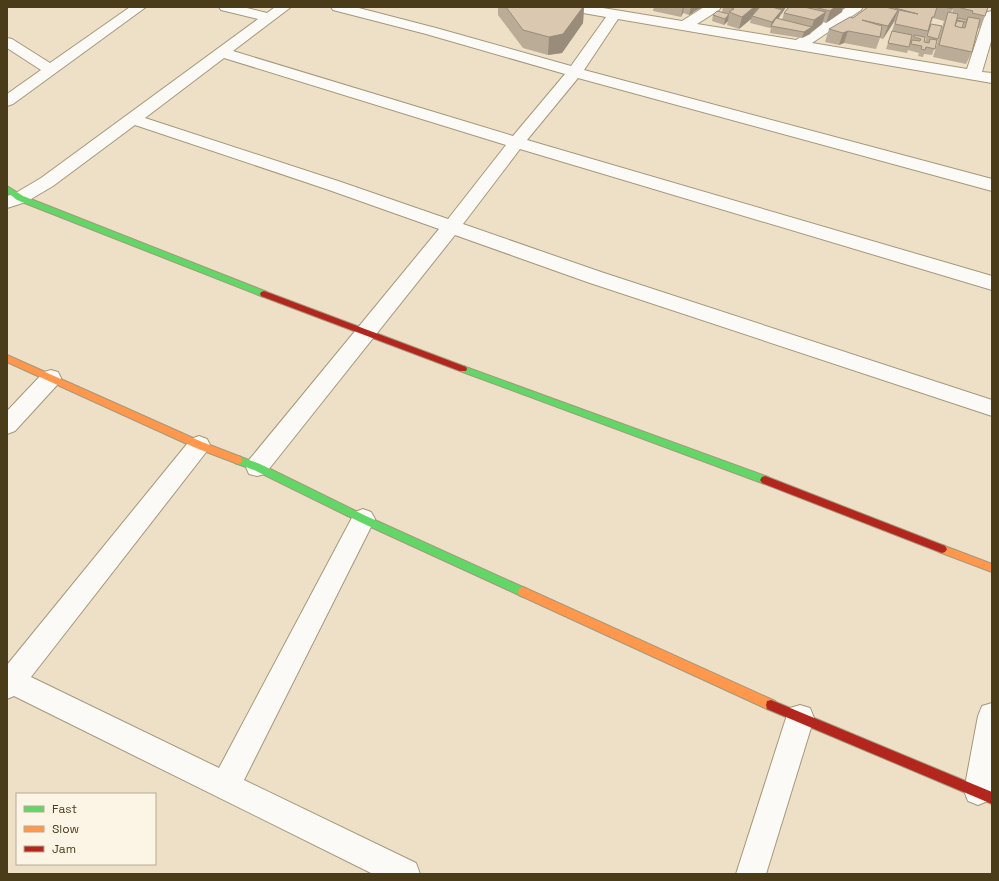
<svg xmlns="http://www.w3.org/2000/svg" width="999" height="881" viewBox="0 0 999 881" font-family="'Space Grotesk',sans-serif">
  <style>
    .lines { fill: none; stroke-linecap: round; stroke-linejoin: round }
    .street-casing { stroke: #a4987b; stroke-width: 2 }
    .fast-casing { stroke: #a4987b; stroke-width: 2 }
    .slow-casing { stroke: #a4987b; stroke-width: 2 }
    .jam-casing { stroke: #a4987b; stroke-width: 2 }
    .street { fill: #fcfaf6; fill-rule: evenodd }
    .fast { fill: #63d668; fill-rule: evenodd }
    .slow { fill: #ff974d; fill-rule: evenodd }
    .jam { fill: #b3261e; fill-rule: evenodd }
    .wall { fill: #bbac97 }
    .shaded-wall { fill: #998c7b }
    .building { fill: #dac8b0; stroke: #998c7b }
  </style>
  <rect width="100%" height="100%" fill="#ede0c6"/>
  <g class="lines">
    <g class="street-casing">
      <g id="street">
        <path d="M130,7h16l-133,97 -6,2v-12l34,-24 -34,-22v-10l5,1 38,24z"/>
        <path d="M219,7h24l24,6 8,-6h16l-58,44 280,85 52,-62 -139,-40 -93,-24 -2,-3h24l81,21 135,38 35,-49 -34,-6 -5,-1 -2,-3h32l85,14 22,-14h17l-2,3 -22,14 99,16 51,-33h16l-2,3 -49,33 155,26 18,-54 2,-3 5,-1v27l-10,34 10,1v10l-374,-64 -34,51 408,109v12l-414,-113 -51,62 465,136v14l-472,-141 -57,75 138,48 391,128v16l-405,-134 -132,-47 -190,239 -8,2 -8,-2 -3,-7 3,-7 190,-231 -110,-39 -194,-65 -82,61 -27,16 -19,6v-12l7,-2 27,-16 217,-159 -37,-9zM224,58l282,87 -58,74 -107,-37 -196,-64z"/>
        <path d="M51,370l7,2 3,6 -3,6 -43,47 -8,3v-23l37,-39z"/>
        <path d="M199,436l8,3 3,6 -3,6 -176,226 188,91 136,-256 8,-3 8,3 4,7 -131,261 172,83 4,11h-47l-359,-178 -7,3v-34l184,-226z"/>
        <path d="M992,703v89l-4,9 -10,4 -10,-4 -4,-10 14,-75 4,-10z"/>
        <path d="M800,705l10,3 4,10 -48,156h-30l50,-156 4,-10z"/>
      </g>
    </g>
    <g class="fast-casing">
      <g id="fast">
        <path d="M7,186l16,10 244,96 1,2 -4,3 -3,-1 -244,-96 -10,-8z"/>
        <path d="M463,366l305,111 2,3 -2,3 -3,1 -3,-1 -302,-112 -1,-2z"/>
        <path d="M238,456l22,8 106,52 161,73 1,3 -1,3 -4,2 -4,-2 -159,-73 -106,-52 -19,-7 -2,-3 2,-3z"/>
      </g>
    </g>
    <g class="slow-casing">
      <g id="slow">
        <path d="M7,355l195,87 39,15 2,3 -2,3 -3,1 -42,-16 -189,-86z"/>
        <path d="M942,545l50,19v8l-53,-20 -2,-3 2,-3z"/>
        <path d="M523,587l252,114 1,4 -1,4 -4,1 -4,-1 -248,-114 -1,-3 1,-3z"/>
      </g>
    </g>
    <g class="jam-casing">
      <g id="jam">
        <path d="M264,291l202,76 1,2 -1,2h-6l-199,-75 -1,-2 1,-2z"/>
        <path d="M765,476l180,70 2,3 -2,3 -3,1 -180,-70 -2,-3 2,-3z"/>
        <path d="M771,700l221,92v12l-225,-95 -1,-4 1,-4z"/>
      </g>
    </g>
    <use href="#street" class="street"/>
    <use href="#fast" class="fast"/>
    <use href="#slow" class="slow"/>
    <use href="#jam" class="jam"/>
  </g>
  <g class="wall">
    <path d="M498,7h86l-1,16 -21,30 -14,2 -25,-7 -25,-33z"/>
    <path d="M654,7h48l-13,8 -6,-2 -2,4 -28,-6z"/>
    <path d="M723,7h63l-8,12 4,1 2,-7 3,-4 1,-2h55l-1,5 -16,11 -3,-1 -1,2 -12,10 -8,4 -32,-5 1,-6 -1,1 -20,-5 1,-4 -12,10 -12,-4 1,-4 -4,4 -12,-4 1,-6 9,-3z"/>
    <path d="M868,7h85l-2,6h1l2,-6h34l-3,9 -6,13 -1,-1 -6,24 -6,12 -33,-7 11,-36 -11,-3 -9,24h1l3,-12 3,-6 7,15 -6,16 -8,-1 -1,3 -5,-1 1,-3 -11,-3 1,-3 -2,6 -21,-4 9,-27h-1l-11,17 -3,-1 -4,11 -32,-6 -5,2 -14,-3 4,-13 24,-11z"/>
  </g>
  <g class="shaded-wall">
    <path d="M583,7h1l-1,16 -21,30 -14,2 1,-18z"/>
    <path d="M683,7h1l-1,6 -2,4z"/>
    <path d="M691,7h3l-1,6 -4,2z"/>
    <path d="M694,7h8l-9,5z"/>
    <path d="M754,7h5l-7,9 -1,3 -12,10 3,-12z"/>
    <path d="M784,7h2l-5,8 1,-6z"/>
    <path d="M835,7h8l-1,5 -16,11 4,-12z"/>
    <path d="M782,10l-2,6 -10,12 2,-6z"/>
    <path d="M898,10l-5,13 -10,16 5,-13z"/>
    <path d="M826,12l-4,12 -12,9 4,-13z"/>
    <path d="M729,14l-1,7 -4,4 1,-6z"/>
    <path d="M812,27l-2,7 -8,4 2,-6z"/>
    <path d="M848,31l-4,12 -5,2 4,-12z"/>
  </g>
  <g class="building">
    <path d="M506,7h77l-20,27 -14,3 -26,-7z"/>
    <path d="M730,7h24l-12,10 -13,-5 5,-3z"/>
    <path d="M760,7h12l10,3 -10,12 -20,-6z"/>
    <path d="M776,7h8l-2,2z"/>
    <path d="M789,7h15l22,5 -12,8 -30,-7z"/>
    <path d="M814,7h21l-5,4z"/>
    <path d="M868,7h17l13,3 -10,16 -26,-6 20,6 -2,11 -32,-6 -5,2 -14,-4 21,-12 3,1z"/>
    <path d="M895,7h42l-3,10h-2l-4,14 -33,-7 4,-14 19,4 -23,-6z"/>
    <path d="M944,7h9v2z"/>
    <path d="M957,7h31l-3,9 -13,-3 1,-2z"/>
    <path d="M717,11l12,3 -4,5 -12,-4z"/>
    <path d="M948,12l10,2 -3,12 10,2 3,-11 12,2 -8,33 -33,-7z"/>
    <path d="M776,18l36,9 -8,5 -33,-6z"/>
    <path d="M958,18l9,2 -1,2 -9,-2z"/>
    <path d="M957,21l7,1 -2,6 -7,-2z"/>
    <path d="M931,24l11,2 -4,13 -11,-3z"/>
    <path d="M892,31l20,4 -3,12 -21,-4z"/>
    <path d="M914,35l11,2 -1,5 5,1 1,-4 7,1 -2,9 -9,-2 -1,3 -4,-1 1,-3 -11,-2 1,-4 8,1 1,-2 -7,-2z"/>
  </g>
  <rect width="999" height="881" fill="none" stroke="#4a3b19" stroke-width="16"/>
  <rect x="16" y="793" width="140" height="72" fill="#fcf4e5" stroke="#b5aa93"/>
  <rect x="24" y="806" width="20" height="6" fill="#63d668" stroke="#b5aa93"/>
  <text x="52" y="813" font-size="12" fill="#4a3b19">Fast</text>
  <rect x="24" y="826" width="20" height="6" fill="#ff974d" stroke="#b5aa93"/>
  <text x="52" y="833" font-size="12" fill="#4a3b19">Slow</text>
  <rect x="24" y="846" width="20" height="6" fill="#b3261e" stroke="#b5aa93"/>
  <text x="52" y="853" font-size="12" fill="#4a3b19">Jam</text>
</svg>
